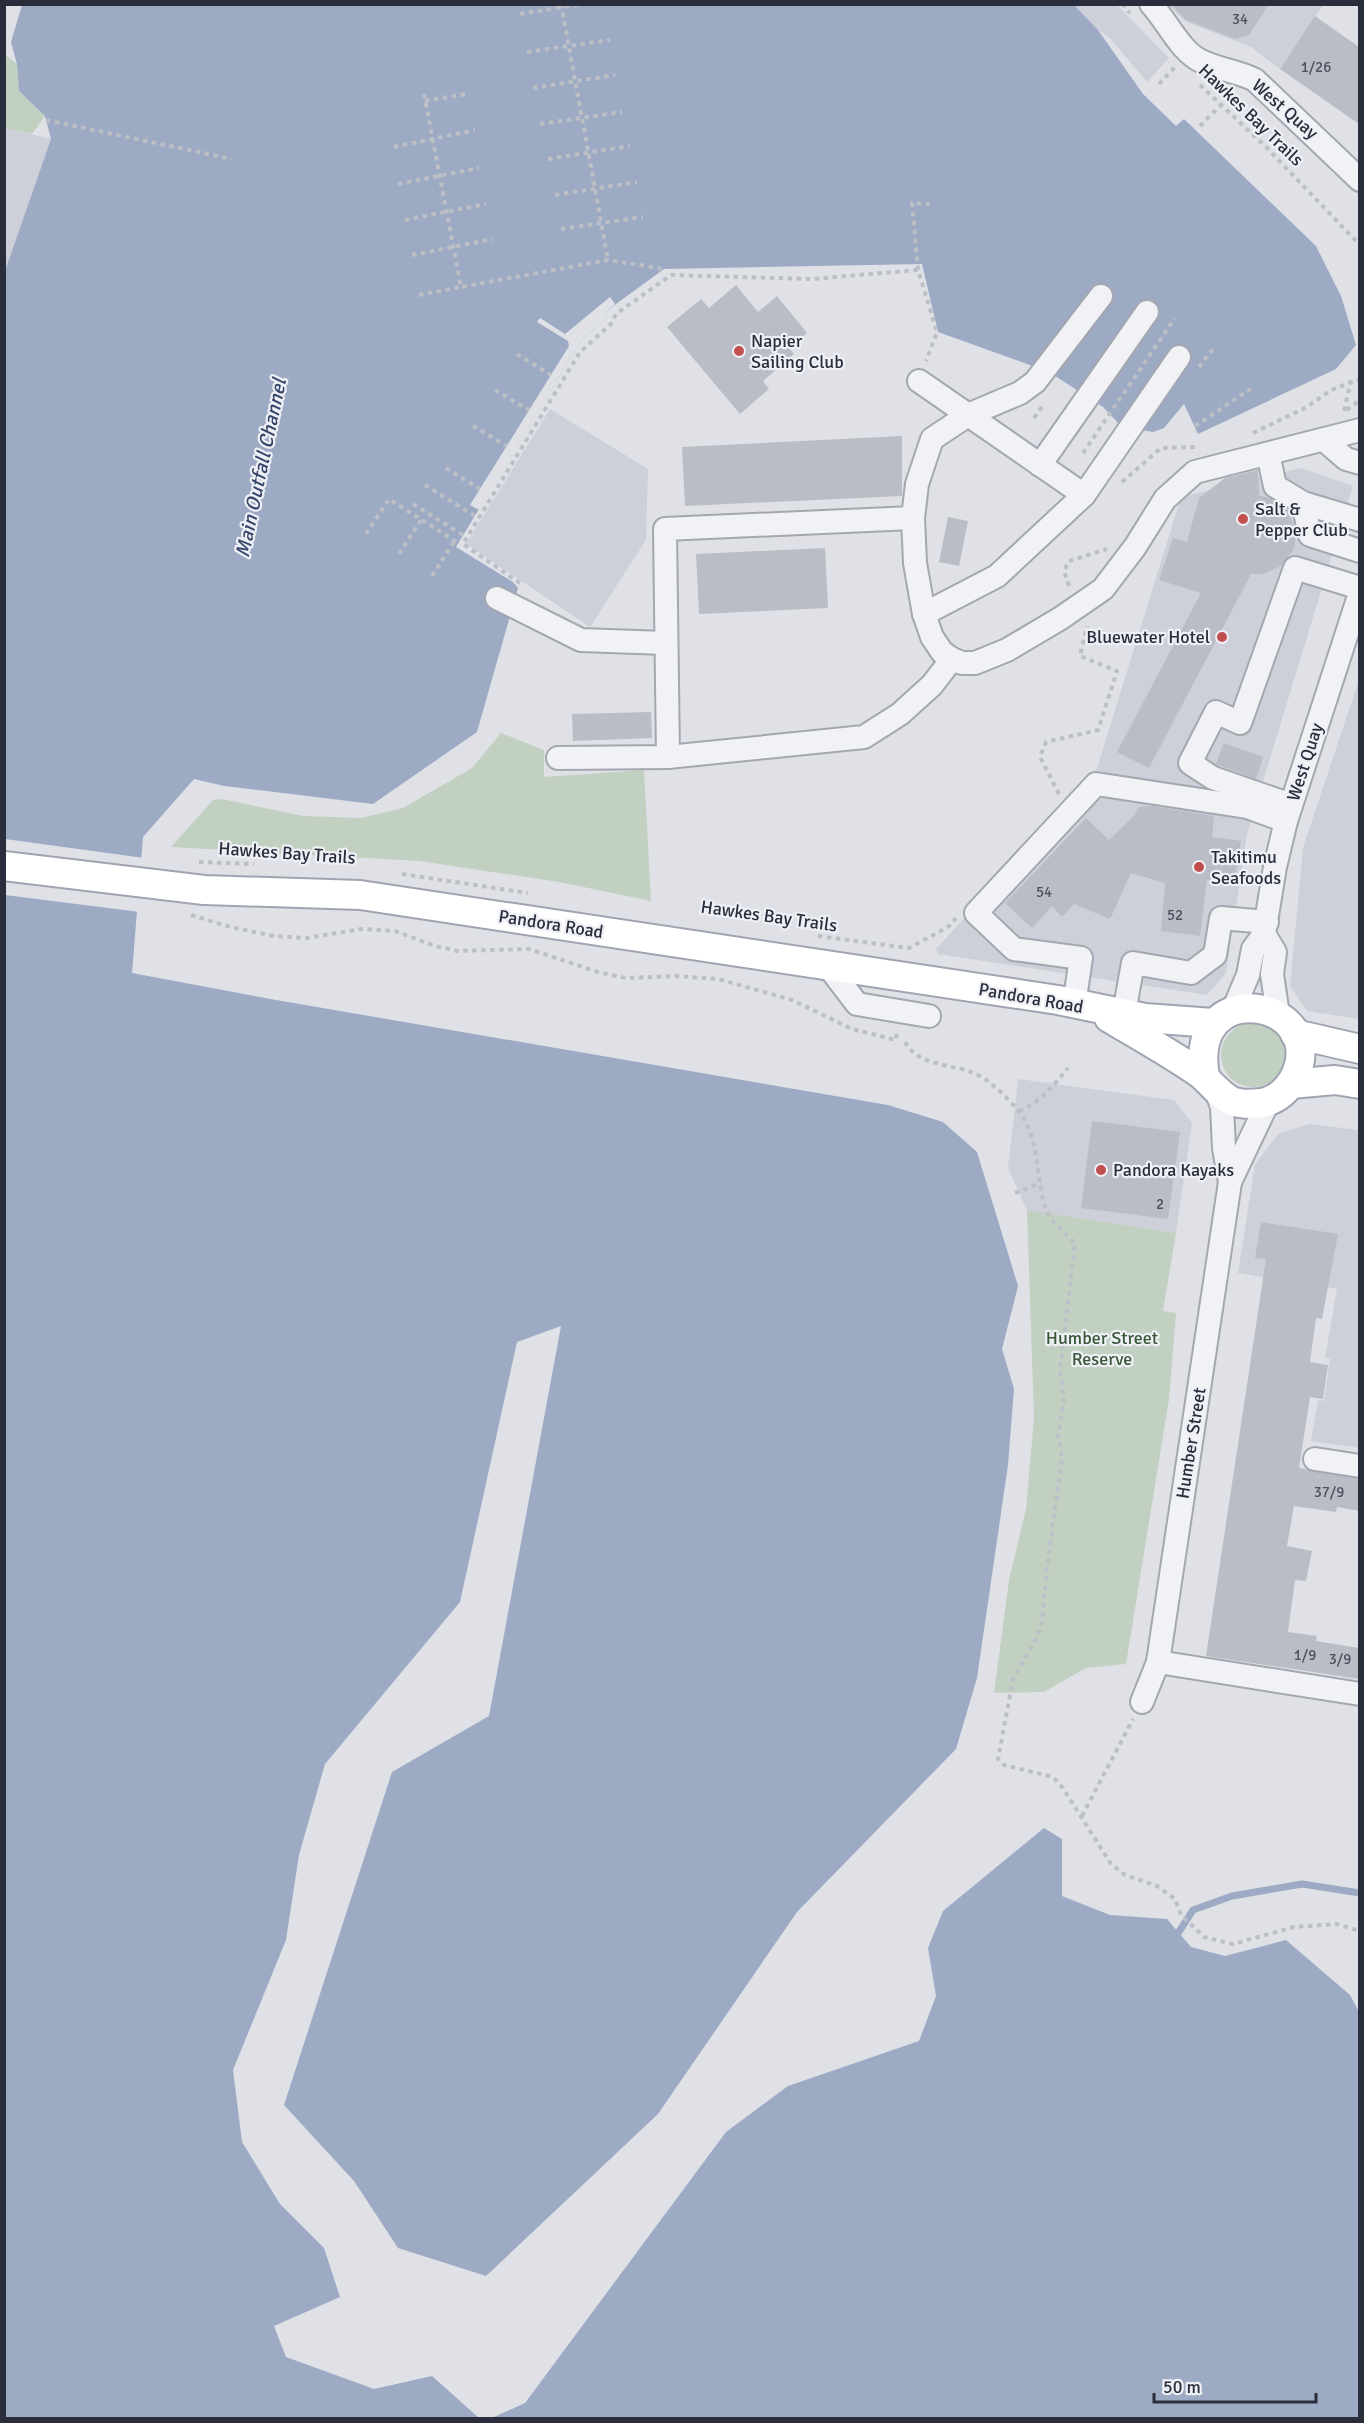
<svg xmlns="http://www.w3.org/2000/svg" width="1364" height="2423" viewBox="0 0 1364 2423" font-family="Signika,sans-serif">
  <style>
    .built { fill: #cdd0d8 }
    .green { fill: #c2d0c1 }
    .water { fill: #9daac4 }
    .pier { fill: #dfe1e7 }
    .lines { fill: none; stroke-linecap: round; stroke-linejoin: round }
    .stream { stroke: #9daac4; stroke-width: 7 }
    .building { fill: #babcc6 }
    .minor-casing { stroke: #a5a7b0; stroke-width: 26 }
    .major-casing { stroke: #9fa4b1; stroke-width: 32 }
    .path { stroke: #bdbfc6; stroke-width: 4; stroke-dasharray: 4.5 4.5; stroke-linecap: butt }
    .minor { stroke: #f1f2f6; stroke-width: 22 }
    .major { stroke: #fff; stroke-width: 28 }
    .poi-dot { fill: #c14f4f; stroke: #eef0f5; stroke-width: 2 }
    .labels { text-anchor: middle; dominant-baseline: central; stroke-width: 4.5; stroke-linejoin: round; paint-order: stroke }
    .number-label { font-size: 15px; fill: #4d515e }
    .street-label { font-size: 18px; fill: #292d3c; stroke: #eef0f5 }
    .poi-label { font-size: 18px; fill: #292d3c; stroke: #eef0f5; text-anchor: start }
    .park-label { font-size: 18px; fill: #395738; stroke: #eef0f5 }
    .water-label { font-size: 20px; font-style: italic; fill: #37476c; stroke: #eef0f5 }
  </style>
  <rect width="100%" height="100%" fill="#dfe1e7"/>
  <g class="built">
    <path d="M1074,5h43l52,53 -22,24 -38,-45 -11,-7z"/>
    <path d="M1169,5h154l-43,64 -29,-22 -67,-26z"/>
    <path d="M5,128l46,11 -46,135z"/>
    <path d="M550,409l98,60 -2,71 -56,87 -124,-83z"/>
    <path d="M1301,468l52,18 -106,348 -21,139 -19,22 -269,-41 -2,-5 158,-171 87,-281z"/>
    <path d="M1359,680v339l-52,-8 -17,-25 13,-138z"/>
    <path d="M1018,1079l156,21 18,23 -16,110 -149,-23 -19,-42z"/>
    <path d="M1309,1124l50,6v318l-48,-7 7,-41 6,1 6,-42 -5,-1 12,-69 -99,-16 17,-109 23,-30z"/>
  </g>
  <g class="green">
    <path d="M4,54l13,10 2,27 26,25 -13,18 -27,-6z"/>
    <path d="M501,733l43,17v27l100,-7 7,131 -92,-19 -140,-21 -248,-14 42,-47 9,-1 81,17 58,2 42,-10 69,-40z"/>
    <circle cx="1253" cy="1055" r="32"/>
    <path d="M1027,1210l149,23 -13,78 13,2 -7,86 -43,265 -40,4 -42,24 -50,1 15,-113 17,-71 8,-91z"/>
  </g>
  <g class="water">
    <path d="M22,5h1052l24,25 45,64 33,32 8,-7 132,127 25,50 15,49 -20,24 -138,65 -14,-30 -20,24 -11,4 -32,-6 -18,-19 -54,-35 -111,-40 -16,-68 -258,5 -59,43 3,5 -26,22 -126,208 57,35 5,6 -41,144 -104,72 -149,-18 -30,-7 -51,58 -11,136 144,27 612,105 55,17 34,30 41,134 -16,63 12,40 -6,76 -31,213 -21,71 -159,163 -139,202 -172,162 -88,-28 -44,-67 -70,-76 108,-333 97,-56 72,-390 -44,16 -57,260 -135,162 -26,91 -13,85 -53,130 9,72 38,62 44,44 16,49 -66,29 12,31 88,32 58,-13 47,42h-474l-1,-2144 47,-135 -6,-23 -26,-25 -2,-27 -6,-22z"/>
    <path d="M1044,1828l18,11v57l48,19 57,4 24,28 34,9 61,-16 64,55 9,17v406h-867l33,-15 201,-271 62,-46 131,-45 17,-45 -8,-48 15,-37z"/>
  </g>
  <g class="pier">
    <path d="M610,297l5,7 -10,8 3,5 -26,22 -103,171 -9,-5 99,-159 -1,-5 -31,-19 3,-4 25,16z"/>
    <path d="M5,839l139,19 -4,54 -135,-17z"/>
  </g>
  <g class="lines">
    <path class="stream" d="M1175,1938l18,-28 39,-14 70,-12 58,9"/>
  </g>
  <g class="building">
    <path d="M1171,4h98l-20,31 -14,4 -49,-19z"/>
    <path d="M1315,16l44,31v77l-79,-55z"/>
    <path d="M736,285l22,27 19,-16 30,37 -18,15 5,6 -31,27 6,8 -29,25 -73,-87 34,-28 8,9z"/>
    <path d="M902,436v60l-217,10 -3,-59z"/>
    <path d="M1258,470l1,26 8,1 21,13 8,23 -2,16 -13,17 -18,8h-12l-102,194 -32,-16 84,-159 -42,-13 14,-42 14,4 12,-44 26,-20z"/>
    <path d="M948,517l20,4 -9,45 -20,-4z"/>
    <path d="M825,548l3,60 -129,6 -3,-60z"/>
    <path d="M651,712l1,26 -79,3 -1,-27z"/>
    <path d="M1224,743l39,14 -7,22 -40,-15z"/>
    <path d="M1152,806l62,10 -2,21 29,4 -7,42 -27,-3 -7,56 -39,-5 4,-48 -34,-10 -21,46 -36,-15 -12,13 -10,-11 -20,22 -27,-25 81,-85 23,22 26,-25 3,-8z"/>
    <path d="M1092,1121l88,11 -12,87 -87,-11z"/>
    <path d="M1261,1222l77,12 -16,85 -6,-1 -6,44 18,3 -5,34 -13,-2 -11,71 60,11v32l-22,-4 -1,5 -42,-6 -7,40 25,5 -6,30 -11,-1 -7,52 29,4 -1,5 43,7v31l-153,-23 60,-397 -11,-1z"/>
  </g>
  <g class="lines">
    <g class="minor-casing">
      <g id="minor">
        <path d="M1151,4c16,17 29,47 50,57 18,9 37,10 54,19l105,100"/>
        <path d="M1101,296l-66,86 -15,11 -52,22 -36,24 -15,45 -4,34 2,45 9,51 8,23 10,15 10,7 10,4h13l32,-13 54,-32 42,-29 32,-42 30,-48 30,-27 165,-42"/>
        <path d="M919,381l165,114"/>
        <path d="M1324,440l22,19 14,4"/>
        <path d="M1268,454l7,32 28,17 7,32 50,16"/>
        <path d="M1040,465l107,-153"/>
        <path d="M1303,503l57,17"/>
        <path d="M497,598l84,42 84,3"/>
        <path d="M924,614l73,-38 87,-81 95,-138"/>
        <path d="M668,757l-3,-228 248,-11"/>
        <path d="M558,758l110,-1 196,-20 36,-23 32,-29 20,-26"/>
        <path d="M1291,805l-78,-27 -23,-15 26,-51 24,11 55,-155 65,20"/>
        <path d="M1264,934l11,18 -3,22 6,41"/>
        <path d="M828,966l29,38 72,12"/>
        <path d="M1074,1005l7,-47 -67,-9 -38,-36 120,-129 151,23 39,14"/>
        <path d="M1233,1010l15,-35 5,-26 11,-15 11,-67 11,-46 74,-228"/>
        <path d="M1124,1013l9,-50 58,10 24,-18 6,-37 46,4"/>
        <path d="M1216,1090l6,17 2,41 6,34"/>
        <path d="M1315,1459l45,7"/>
        <path d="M1158,1662l202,32"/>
        <path d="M1142,1702l16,-40 72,-480 38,-80"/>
      </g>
    </g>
    <g class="major-casing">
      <g id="major">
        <path d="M4,866l200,24 156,5 698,105 87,18 68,5"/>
        <path d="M1109,1018c31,18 61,35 90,55 11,8 18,20 31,27 9,5 21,4 31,3 16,-3 27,-13 34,-27 35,-76 -109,-104 -90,1"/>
        <path d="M1295,1034l65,15"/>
        <path d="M1291,1084l44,-4 25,4"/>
      </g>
    </g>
    <g class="path">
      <path d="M561,4l47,256"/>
      <path d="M1122,4l8,9"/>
      <path d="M520,14l62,-10"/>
      <path d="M527,52l83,-12"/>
      <path d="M1159,84l16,-17"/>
      <path d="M1200,85l66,62 94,98"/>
      <path d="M533,88l82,-13"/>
      <path d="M424,94l37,193 147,-27 56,9"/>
      <path d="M425,101l42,-7"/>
      <path d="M46,120l186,39"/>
      <path d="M540,124l82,-12"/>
      <path d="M1200,126l20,-20"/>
      <path d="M394,147l81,-17"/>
      <path d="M548,159l82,-13"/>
      <path d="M398,184l81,-16"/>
      <path d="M555,195l82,-13"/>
      <path d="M405,220l81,-16"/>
      <path d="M561,229l82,-12"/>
      <path d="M412,255l81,-16"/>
      <path d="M918,270l-6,-67 18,1"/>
      <path d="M419,295l42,-8"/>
      <path d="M517,354l34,21"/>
      <path d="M1199,367l16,-21"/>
      <path d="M1351,380l-7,32 16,-12"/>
      <path d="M495,390l34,20"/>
      <path d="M1034,418l10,-14"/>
      <path d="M473,426l34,20"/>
      <path d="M1195,426l57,-38"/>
      <path d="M1253,433l54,-26 24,-17 29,-11"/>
      <path d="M1083,453l92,-135"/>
      <path d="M446,468l34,21"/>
      <path d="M1122,482l39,-34 37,-1"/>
      <path d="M425,485l50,31"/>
      <path d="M413,504l50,31"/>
      <path d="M366,534l23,-35 69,44"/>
      <path d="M399,554l22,-34"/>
      <path d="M432,576l23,-36"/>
      <path d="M520,583l-57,-39 117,-192 31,-28 5,-10 55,-39 141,4 106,-9 19,62 -11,29"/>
      <path d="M1069,586l-5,-15 5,-10 38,-12"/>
      <path d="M1059,794l-19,-37 6,-15 52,-12 19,-59 -37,-15 7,-30"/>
      <path d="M199,862l55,2"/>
      <path d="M402,874l126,19"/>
      <path d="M191,915l39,12 44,9 32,2 56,-9 33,2 40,15 23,5 71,-2 69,23 28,6 50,-2 42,3 74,21 60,29 44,11 1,-9"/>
      <path d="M818,936l91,12 39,-21 8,-9"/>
      <path d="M905,1042c14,26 50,21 73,33 15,8 27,21 38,33 23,25 20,66 28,96 5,16 19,28 31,39l-15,127 4,29 -6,37 4,23 -15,108 -5,54 -5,16 -24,42 -15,80 6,6 49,12 10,11 48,76 14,11 32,11 18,13 6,16 23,22 29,7 61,-17 42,-3 24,7"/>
      <path d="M1019,1111c22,-9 34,-25 49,-43"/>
      <path d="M1015,1193l26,-10"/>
      <path d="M1082,1816l51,-97"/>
    </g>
    <use href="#minor" class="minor"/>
    <use href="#major" class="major"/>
  </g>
  <g class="poi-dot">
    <circle cx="739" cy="351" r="6"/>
    <circle cx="1243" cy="519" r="6"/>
    <circle cx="1222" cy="637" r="6"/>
    <circle cx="1199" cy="867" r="6"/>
    <circle cx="1101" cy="1170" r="6"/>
  </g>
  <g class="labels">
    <g class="number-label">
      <text x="1240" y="19">34</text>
      <text x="1316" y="67">1/26</text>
      <text x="1044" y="892">54</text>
      <text x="1175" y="915">52</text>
      <text x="1160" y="1204">2</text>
      <text x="1329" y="1492">37/9</text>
      <text x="1305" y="1655">1/9</text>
      <text x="1340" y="1659">3/9</text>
    </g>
    <g class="street-label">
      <text transform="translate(1285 109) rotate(41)">West Quay</text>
      <text transform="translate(1251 115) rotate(44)">Hawkes Bay Trails</text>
      <text transform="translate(1305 762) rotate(-72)">West Quay</text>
      <text transform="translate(287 853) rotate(4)">Hawkes Bay Trails</text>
      <text transform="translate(769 916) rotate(8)">Hawkes Bay Trails</text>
      <text transform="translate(551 924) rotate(9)">Pandora Road</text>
      <text transform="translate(1031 998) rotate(10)">Pandora Road</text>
      <text transform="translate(1191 1443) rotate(-81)">Humber Street</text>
    </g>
    <g class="poi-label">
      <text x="751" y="341">Napier<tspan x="751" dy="21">Sailing Club</tspan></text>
      <text x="1255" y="509">Salt &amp;<tspan x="1255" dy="21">Pepper Club</tspan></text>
      <text x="1210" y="637" text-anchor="end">Bluewater Hotel</text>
      <text x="1211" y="857">Takitimu<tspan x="1211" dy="21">Seafoods</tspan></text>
      <text x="1113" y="1170">Pandora Kayaks</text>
    </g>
    <g class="park-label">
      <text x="1102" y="1338">Humber Street<tspan x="1102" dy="21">Reserve</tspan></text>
    </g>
    <g class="water-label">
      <text transform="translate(261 468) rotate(-78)">Main Outfall Channel</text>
    </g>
  </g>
  <rect width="1364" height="2423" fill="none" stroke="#292d3c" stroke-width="12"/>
  <path d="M1154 2393v9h162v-9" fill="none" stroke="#292d3c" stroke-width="3"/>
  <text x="1163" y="2393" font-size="18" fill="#292d3c" stroke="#eef0f5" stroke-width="4.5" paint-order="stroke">50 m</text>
</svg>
